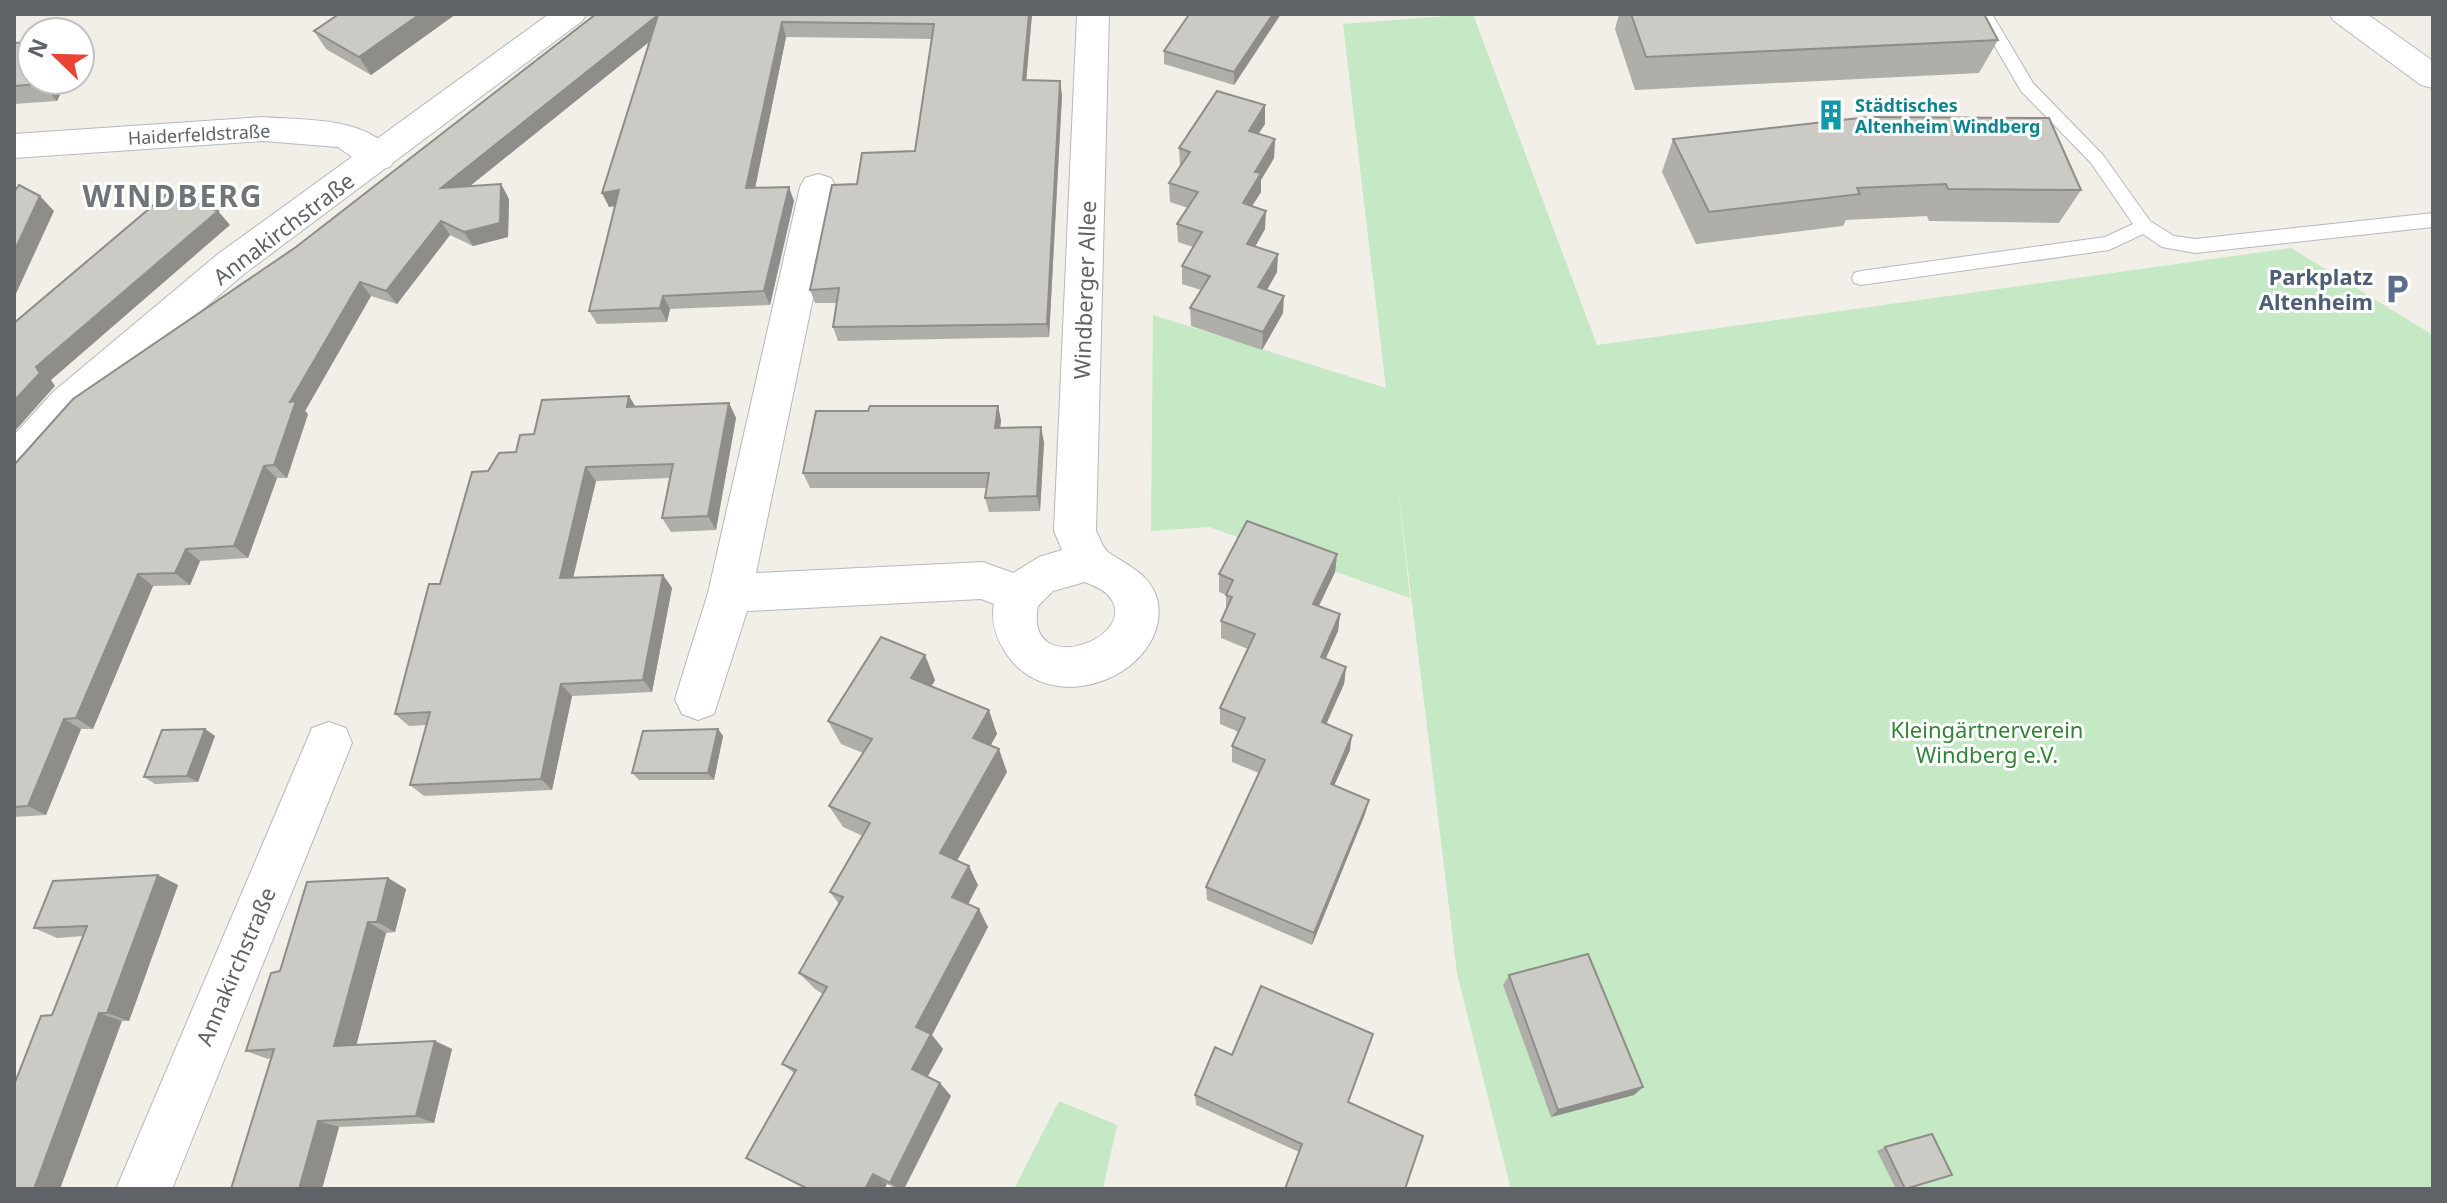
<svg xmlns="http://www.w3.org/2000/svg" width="2447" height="1203" viewBox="0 0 2447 1203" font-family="'Noto Sans',sans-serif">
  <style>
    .green { fill: #c5e8c5 }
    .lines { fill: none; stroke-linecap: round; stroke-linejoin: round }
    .service-casing { stroke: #b5b8bc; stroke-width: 2 }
    .minor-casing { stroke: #b5b8bc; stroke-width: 2 }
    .tertiary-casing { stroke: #b5b8bc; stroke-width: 2 }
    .secondary-casing { stroke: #b6babf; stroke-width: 2 }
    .service { fill: #fff; fill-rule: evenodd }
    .minor { fill: #fff; fill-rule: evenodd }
    .tertiary { fill: #fff; fill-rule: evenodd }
    .secondary { fill: #fff; fill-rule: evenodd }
    .wall { fill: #afaea9 }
    .shaded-wall { fill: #8f8d8a }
    .building { fill: #cccac5; stroke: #8f8d8a; stroke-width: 2 }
    .labels { text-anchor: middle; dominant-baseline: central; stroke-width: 6; stroke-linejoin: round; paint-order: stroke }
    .far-culture-label { font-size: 18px; font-weight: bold; fill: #0d838f; stroke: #fff; text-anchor: start }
    .far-street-label { font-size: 18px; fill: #5f6368; stroke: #fff }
    .street-label { font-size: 22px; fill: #5f6368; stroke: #fff }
    .service-label { font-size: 22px; font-weight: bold; fill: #4e5e75; stroke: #fff; text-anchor: end }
    .park-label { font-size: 22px; fill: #348238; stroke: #fff }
    .district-label { font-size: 30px; font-weight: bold; letter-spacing: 2px; fill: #70757a; stroke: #fff }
  </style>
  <rect width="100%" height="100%" fill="#f1efe8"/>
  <g class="green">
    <path d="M1473,14l124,331 694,-97 142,87v854h-922l-54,-216 -60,-493 13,118 -201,-71 -58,4 2,-216 233,73 -43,-364z"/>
    <path d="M1059,1101l58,24 -14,64h-89z"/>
  </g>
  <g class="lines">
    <g class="service-casing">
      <path id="service" d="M1976,14h16l41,69 70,72 47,66 24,15 21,3 238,-26v14l-238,26 -33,-6 -19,-13 -34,16 -248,35 -7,-2 -2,-5 2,-5 7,-2 244,-34 28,-13 -42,-61 -70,-72z"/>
    </g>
    <g class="minor-casing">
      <g id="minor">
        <path d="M1077,14h32l-13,517c4,7 6,16 12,21 20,14 45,23 50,51 10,72 -110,121 -154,47 -9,-15 -13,-29 -10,-46l-13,-5 -234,12 -33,103 -16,6 -16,-6 -7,-15 33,-106 92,-406 5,-9 13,-4 13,4 5,9 -80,386 227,-11 30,11 26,-16 23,-7 -8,-19zM1085,582c7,3 17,7 22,12 41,42 -84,89 -69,12l15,-15z"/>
        <path d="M263,117c43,4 107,-2 133,41l-6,9 -12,3 -12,-3 -28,-20 -75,-6 -249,17v-24z"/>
        <path d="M329,722l17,6 6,15 -180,446h-56l196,-461z"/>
      </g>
    </g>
    <g class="tertiary-casing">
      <path id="tertiary" d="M549,14h38l-5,7 -338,253 -163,140 -52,61 -15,5v-45l39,-43 165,-138z"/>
    </g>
    <g class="secondary-casing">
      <path id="secondary" d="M2329,14h38l66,47v27l-12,-3 -87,-64z"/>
    </g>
    <use href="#service" class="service"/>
    <use href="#minor" class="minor"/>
    <use href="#tertiary" class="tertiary"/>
    <use href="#secondary" class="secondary"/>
  </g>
  <g class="wall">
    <path d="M339,14h117l-85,61 -45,-26 -12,-18z"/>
    <path d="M596,14h436l-6,66 36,15 -13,242 -211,4 -5,-14 4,-24h-22l-5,-13 47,-106 58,-33 17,-112 -146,-2 -31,151 39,13 -24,104 -100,4 -3,13 -70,2 -8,-13 26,-105 -6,1 41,-166 -180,145 31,-2 8,15 -1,38 -35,9 -23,-11 -53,69 -26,-8 -66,115 3,3 -21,64h-10l-29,80 -48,3 -10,24 -37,1 -60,143h-12l-35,86 -32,2v-352z"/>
    <path d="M1281,14l-47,71 -70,-21v-13z"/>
    <path d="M1619,14h365l14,26 -19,33 -344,17 -20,-61z"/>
    <path d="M14,43l53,37 -10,21 -43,3z"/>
    <path d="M1265,124l-7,10 17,5 -1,19 -13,22v12l-9,14 13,23 -10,18 22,25 -10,18 16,23 -21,37 -71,-24 -1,-18 11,-18 -19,-6v-18l11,-19 -15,-5 -1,-18 11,-16 -18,-6 -1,-19 11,-16 -1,-19z"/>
    <path d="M1673,139l408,51 -22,33 -130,-2 -2,-5 -81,4 -3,6 -147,18 -34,-72z"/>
    <path d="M629,396l6,11 94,-4 7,15 -20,112 -45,2 -9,-14 8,-40 -74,3 -23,97 90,-3 9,13 -20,104 -80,4 -20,94 -128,6 -14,-11 17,-60 -18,1 -14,-12 45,-130 48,-113 28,-19 18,-18z"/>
    <path d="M998,406l3,15 -1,7 44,14 -4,69 -51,1 -4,-14 2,-10h-177l-7,-15 65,-62z"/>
    <path d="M1337,554l-2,18 -16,34 21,8 -2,17 -13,28 21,8 -2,17 -18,40 24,26 -16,36 31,28 -53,131 -105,-45 -1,-13 53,-114 -27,-11v-16l7,-14 -19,-8v-16l28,-59 -27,-11v-17l5,-10v-16l-7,-3v-18z"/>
    <path d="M935,680l-4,7 66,47 -7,11 17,27 -50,88 21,25 -10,19 20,23 -56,108 11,14 -16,28 24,19 -47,93h-7l-10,-5 -3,5h-77l-61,-31 48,-85 -12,-9 41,-70 -8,-5 -16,-16 40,-69 -9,-12 33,-56 -20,-9 -14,-21 34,-53 -22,-9 -13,-23z"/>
    <path d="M205,729l10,7 -17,46 -43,2 -11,-7z"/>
    <path d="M718,729l5,7 -9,44h-75l-7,-7z"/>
    <path d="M158,875l20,10 -49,136h-7l-70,-6 31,-79 -26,2 -23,-10z"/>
    <path d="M388,878l18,11 -11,43 -9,1 -30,112 79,-4 17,8 -18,74 -95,4 -17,62h-91l40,-131 -3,1 -22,-8 34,-80z"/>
    <path d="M1509,975l125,120 -83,22 -48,-132z"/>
    <path d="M1195,1095l153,7 -49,50 -103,-47z"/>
    <path d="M1885,1147l22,42h-11l-19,-38z"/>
  </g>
  <g class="shaded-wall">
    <path d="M420,14h36l-85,61 -12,-18z"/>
    <path d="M1029,14h3l-7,81 -2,-15z"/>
    <path d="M1273,14h8l-47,71v-13z"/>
    <path d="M658,15l6,15 -214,172 -9,-14z"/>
    <path d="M782,22l4,15 -34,166 -6,-15z"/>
    <path d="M44,80h23l-10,21 -15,-17z"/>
    <path d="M1060,81l2,14 -13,242 -2,-13z"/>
    <path d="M1265,105v19l-17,26 1,-19z"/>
    <path d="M1275,139l-1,19 -13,22v12l-19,30 1,-19 12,-31z"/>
    <path d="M501,184l8,15 -1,38 -35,9 -9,-14z"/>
    <path d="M789,187l5,14 -24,104 -6,-14z"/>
    <path d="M619,190l7,14 -17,3 -7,-14z"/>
    <path d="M40,196l14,15 -40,87v-46z"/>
    <path d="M218,211l12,14 -179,155 4,6 -41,46v-31l22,-34z"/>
    <path d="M1266,211l-1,18 -19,33 1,-18z"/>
    <path d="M441,221l9,14 -53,69 -11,-13z"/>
    <path d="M1278,254l-1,18 -19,33v-18z"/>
    <path d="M360,282l11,14 -66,115 3,3 -21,64 -13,-13 16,-63z"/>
    <path d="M663,296l7,13 -3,13 -7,-14z"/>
    <path d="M1284,296l-1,17 -21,37 1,-18z"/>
    <path d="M629,396l9,15 -11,-4z"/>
    <path d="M729,403l7,15 -20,112 -8,-14z"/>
    <path d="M998,406l3,15 -3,22 -3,-15z"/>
    <path d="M1041,427l3,15 -4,69 -3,-15z"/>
    <path d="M264,466l13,12 -29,80 -14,-12z"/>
    <path d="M586,467l10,14 -26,110 -10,-13z"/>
    <path d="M186,549l14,12 -10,24 -15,-12z"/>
    <path d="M1337,554l-2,18 -24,50 2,-18z"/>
    <path d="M138,574l15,12 -60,143 -17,-11z"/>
    <path d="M663,575l9,13 -20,104 -9,-12z"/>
    <path d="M1340,614l-2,17 -19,43 2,-17z"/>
    <path d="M925,655l10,25 -14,23 -10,-25z"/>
    <path d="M1346,667l-2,17 -24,54 2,-16z"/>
    <path d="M561,684l11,12 -20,94 -11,-11z"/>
    <path d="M989,710l8,24 -15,27 -9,-23z"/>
    <path d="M64,719l17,10 -35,86 -18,-9z"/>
    <path d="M205,729l10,7 -17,46 -11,-6z"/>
    <path d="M718,729l5,7 -9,44 -6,-7z"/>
    <path d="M1352,735l-2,15 -22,49 3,-15z"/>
    <path d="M999,749l8,23 -57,101 -10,-20z"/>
    <path d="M1369,800l-4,14 -53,131 2,-12z"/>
    <path d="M969,866l9,19 -16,31 -10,-19z"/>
    <path d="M158,875l20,10 -49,136 -22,-8z"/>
    <path d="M388,878l18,11 -11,43 -18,-10z"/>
    <path d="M979,909l9,18 -56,108 11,14 -19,34 -12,-14 4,-42z"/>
    <path d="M368,922l18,11 -32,121 -20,-8z"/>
    <path d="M99,1013l23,8 -62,168h-26z"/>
    <path d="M435,1041l17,8 -18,74 -18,-7z"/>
    <path d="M940,1083l11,13 -47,93h-5l-9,-6z"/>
    <path d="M1643,1087l-9,8 -83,22 7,-7z"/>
    <path d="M318,1121l21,6 -17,62h-23z"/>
    <path d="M873,1174l14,10 -3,5h-19z"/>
  </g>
  <g class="building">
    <path d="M339,14h81l-61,43 -45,-26z"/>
    <path d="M596,14h433l-6,66 37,1 -13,243 -214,3 6,-39 -29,2 22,-105 25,-1 5,-31 53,-2 19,-127 -152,-2 -36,166 43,-1 -25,104 -101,5 -3,12 -71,3 30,-121 -17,3 56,-178 -217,173 60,-4 -1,39 -36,9 -23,-11 -55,70 -26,-9 -70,120 6,-1 -22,64 -10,1 -30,80 -48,3 -11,24 -37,1 -62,144 -12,1 -36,87 -14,1v-342l59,-66 223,-152z"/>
    <path d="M1188,14h85l-39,58 -70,-21 24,-35z"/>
    <path d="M1631,14h353l14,26 -352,17z"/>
    <path d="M32,42v38h12l-2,4 -28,2v-43z"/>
    <path d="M1217,91l48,14 -16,26 26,8 -20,33 6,1 -18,30 23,8 -19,33 31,10 -20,33 26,9 -21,36 -73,-24 20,-32 -28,-10 20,-34 -25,-8 21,-32 -29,-9 21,-31 -11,-4z"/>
    <path d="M1868,117l181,1 32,72 -133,-1 -2,-5 -89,4 3,6 -151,18 -36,-73z"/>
    <path d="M19,185l21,11 -26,56v-60z"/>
    <path d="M169,192l49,19 -182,156 4,6 -26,28v-78z"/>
    <path d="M629,396l-2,11 102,-4 -21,113 -46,2 11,-54 -87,3 -26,111 103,-3 -20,105 -82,4 -20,95 -131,6 20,-73 -35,2 34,-130h11l32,-112 16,-1 11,-18 17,-1 4,-17 14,-1 8,-34z"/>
    <path d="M870,406h128l-3,22 46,-1 -4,69 -52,2 4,-25h-186l13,-62h52z"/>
    <path d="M1247,521l90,33 -24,50 27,10 -19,43 25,10 -24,55 30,13 -21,49 38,16 -55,133 -108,-46 59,-127 -33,-14 13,-28 -25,-10 35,-74 -34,-13 11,-24 -6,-2 7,-15 -14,-6z"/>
    <path d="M881,637l44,18 -14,23 78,32 -16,28 26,11 -59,104 29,13 -17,31 27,12 -63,118 15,7 -19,35 28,14 -50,100 -17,-9 -8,15h-57l-62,-31 50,-88 -14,-6 45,-77 -28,-14 44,-76 -13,-5 40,-69 -41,-17 43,-67 -44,-18z"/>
    <path d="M205,729l-18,47 -43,1 18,-47z"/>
    <path d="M718,729l-10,44h-76l11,-42z"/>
    <path d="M158,875l-51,138h-8l-65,176h-20v-104l27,-69 11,-1 35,-89 -53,2 19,-47z"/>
    <path d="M388,878l-11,44h-9l-34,124 101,-5 -19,75 -98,5 -19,68h-68l43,-140 -28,2 25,-78 9,-2 27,-89z"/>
    <path d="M1588,954l55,133 -85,23 -49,-135z"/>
    <path d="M1261,986l112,48 -25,68 75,34 -18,53h-120l17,-45 -107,-49 20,-48 17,8z"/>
    <path d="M1932,1134l20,41 -47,14 -20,-42z"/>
  </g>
  <defs>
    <g id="building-bare" transform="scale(2.4)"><path d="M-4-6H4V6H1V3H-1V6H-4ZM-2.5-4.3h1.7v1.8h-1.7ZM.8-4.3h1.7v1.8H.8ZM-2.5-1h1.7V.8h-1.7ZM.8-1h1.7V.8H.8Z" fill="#0f9aa8" stroke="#fff" stroke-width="2.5" paint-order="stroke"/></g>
    <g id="parking-bare" transform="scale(2.4)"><path d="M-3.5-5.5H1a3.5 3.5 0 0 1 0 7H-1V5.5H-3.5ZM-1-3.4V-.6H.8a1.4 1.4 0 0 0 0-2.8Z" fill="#5c6f8a" stroke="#fff" stroke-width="2.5" paint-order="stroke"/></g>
  </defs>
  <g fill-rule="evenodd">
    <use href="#building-bare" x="1831" y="115"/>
    <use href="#parking-bare" x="2397" y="289"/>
  </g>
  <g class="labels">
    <g class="far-culture-label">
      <text x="1855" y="105">Städtisches<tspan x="1855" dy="21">Altenheim Windberg</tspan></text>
    </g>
    <g class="far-street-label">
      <text transform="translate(199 134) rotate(-3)">Haiderfeldstraße</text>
    </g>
    <g class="street-label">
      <text transform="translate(283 228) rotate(-37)">Annakirchstraße</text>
      <text transform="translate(1084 290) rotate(-88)">Windberger Allee</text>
      <text transform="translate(235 966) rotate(-67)">Annakirchstraße</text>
    </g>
    <g class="service-label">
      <text x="2373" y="276">Parkplatz<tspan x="2373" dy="25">Altenheim</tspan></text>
    </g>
    <g class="park-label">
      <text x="1987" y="729">Kleingärtnerverein<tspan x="1987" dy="25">Windberg e.V.</tspan></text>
    </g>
    <g class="district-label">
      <text x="173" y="195">WINDBERG</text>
    </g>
  </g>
  <rect width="2447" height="1203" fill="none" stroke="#5f6368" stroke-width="32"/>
  <g transform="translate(56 56) rotate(293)"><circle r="38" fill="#ffffff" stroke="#bfc1c3" stroke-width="2"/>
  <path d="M0-6L14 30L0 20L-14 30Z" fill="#ea4335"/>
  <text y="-12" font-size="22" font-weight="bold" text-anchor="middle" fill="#5f6368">N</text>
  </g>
</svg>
